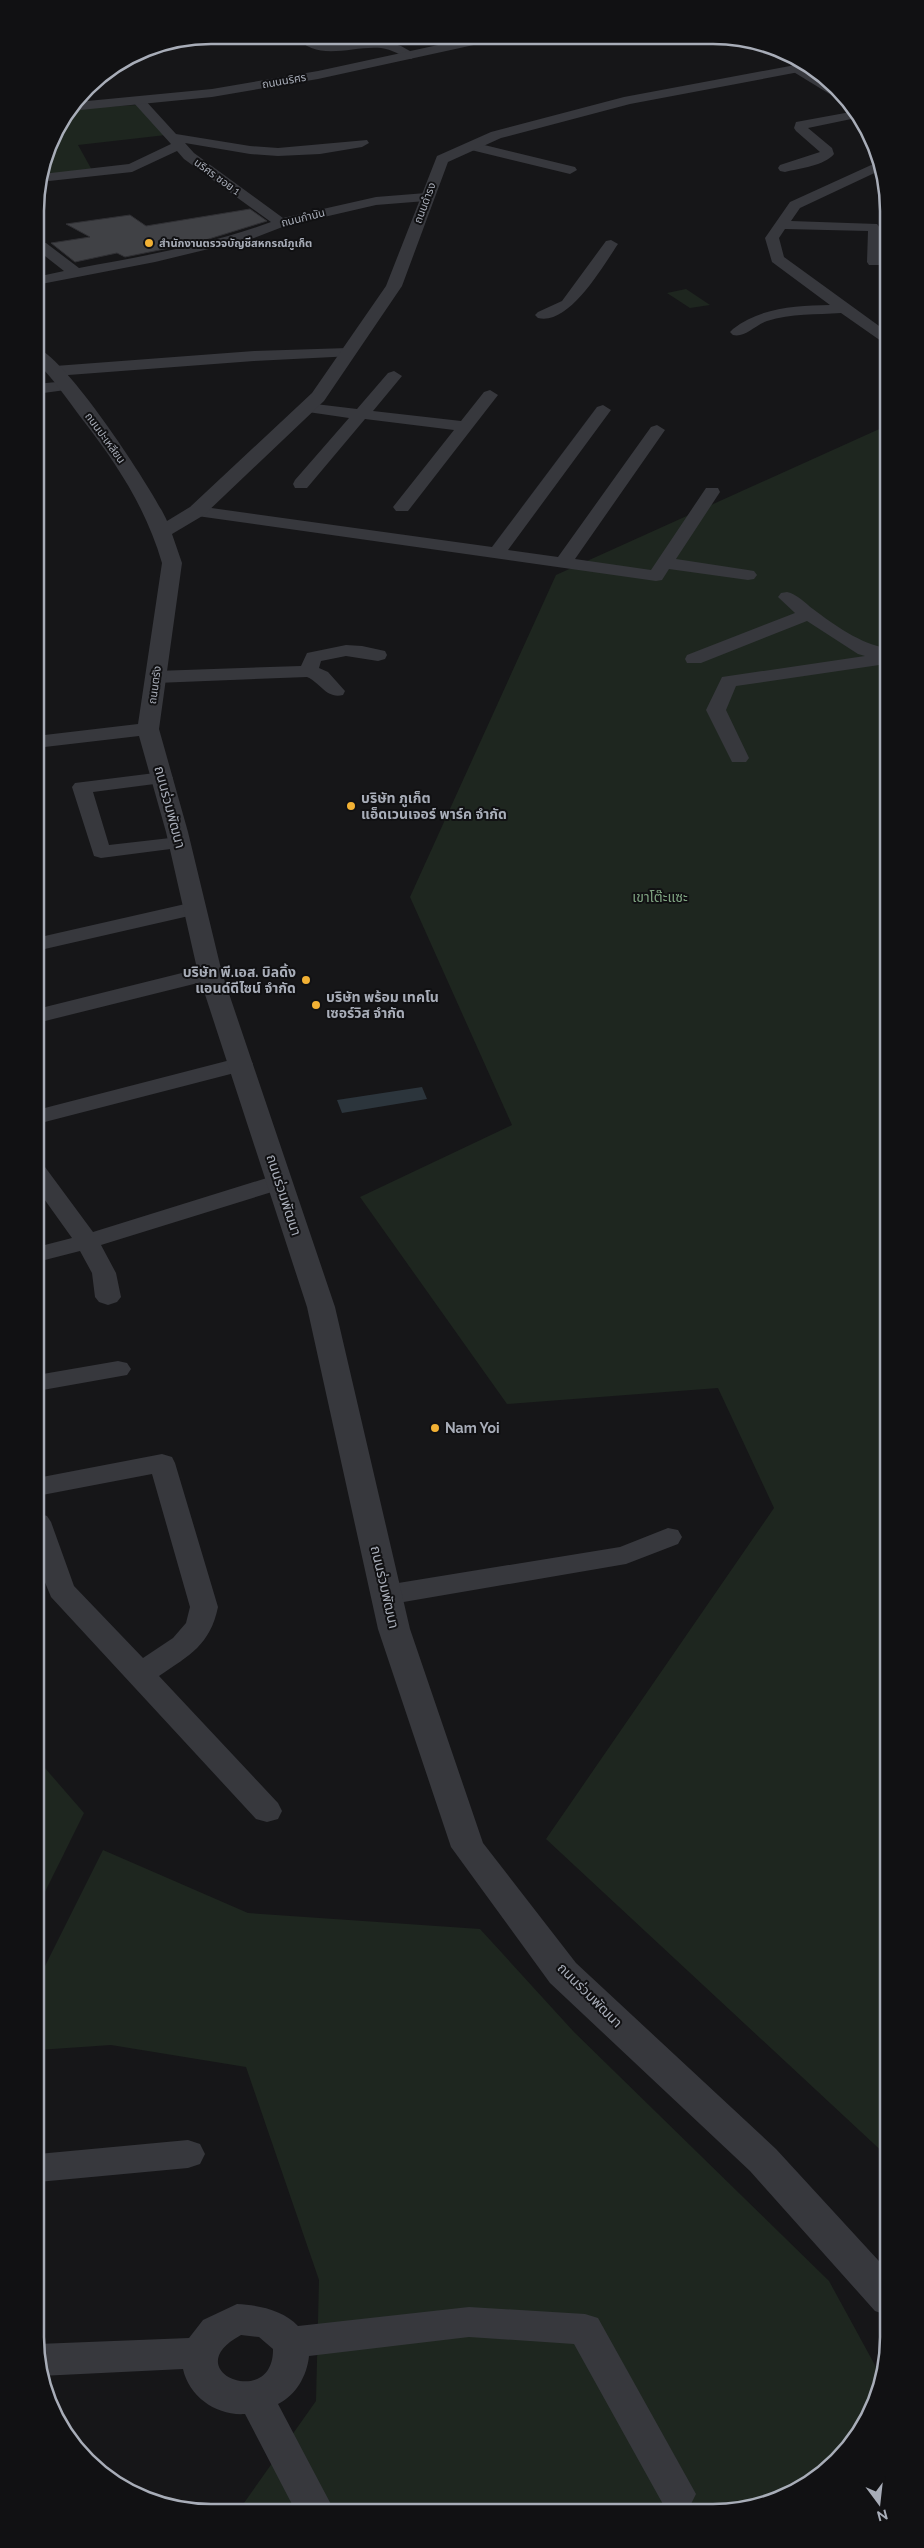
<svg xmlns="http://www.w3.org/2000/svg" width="924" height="2548" viewBox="0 0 924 2548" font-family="Raleway,'Noto Sans Thai',sans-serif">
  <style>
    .green { fill: #1e261f }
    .water { fill: #2c353c }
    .building { fill: #404145; stroke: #303034 }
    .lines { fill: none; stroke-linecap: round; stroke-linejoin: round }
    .minor { fill: #37383d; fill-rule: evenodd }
    .tertiary { fill: #37383d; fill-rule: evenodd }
    .poi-dot { fill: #f2b134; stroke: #111113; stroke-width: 2 }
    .labels { text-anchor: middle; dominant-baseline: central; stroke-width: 4; stroke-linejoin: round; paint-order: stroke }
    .far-street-label { font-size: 11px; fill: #a8adb8; stroke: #111113 }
    .far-poi-label { font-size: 11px; font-weight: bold; fill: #a8adb8; stroke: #111113; text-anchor: start }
    .poi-label { font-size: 14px; font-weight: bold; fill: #a8adb8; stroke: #111113; text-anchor: start }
    .street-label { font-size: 14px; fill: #a8adb8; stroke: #111113 }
    .park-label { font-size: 14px; fill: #7fa381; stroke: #111113 }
    .rim { fill: none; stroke: #a8adb8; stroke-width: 2.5 }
  </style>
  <rect width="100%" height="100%" fill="#161618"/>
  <g class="green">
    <path d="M137,105l29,30 -88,10 15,27 -51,4 11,-43 18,-24z"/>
    <path d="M686,289l24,16 -20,3 -23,-15z"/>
    <path d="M886,426l2,1731 -342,-318 228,-331 -56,-120 -211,16 -147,-207 152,-72 -102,-228 146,-322z"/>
    <path d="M38,1760l46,53 -46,93z"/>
    <path d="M103,1850l145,63 232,16 94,103 255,249 53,97 -6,26 -31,49 -44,36 -53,21h-509l77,-109 3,-121 -73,-213 -135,-22 -73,5v-70z"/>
  </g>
  <path class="water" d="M422,1087l5,12 -85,14 -5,-13z"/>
  <path class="building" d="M250,209l17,12 -68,21 -74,15 -8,-4 -42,9 -24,-19 39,-6 -24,-13 64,-9 16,11z"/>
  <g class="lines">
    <g class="minor">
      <path d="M295,36h14l23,8 49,-4 20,6 16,9 -6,4c-10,-3 -19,-10 -30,-11 -28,-3 -64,15 -86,-12z"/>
      <path d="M796,64l43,24 10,13h-8l-49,-30 -2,-3z"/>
      <path d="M139,98l5,1 32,35 74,12 28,2 89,-8 2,3 -7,4 -42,7 -42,2 -28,-2 -65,-11 9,10 89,65 93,-21 50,-4 7,4 -7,4 -50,4 -91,21 -31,12 -99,24 -119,23v-8l28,-6 -28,-22v-6h10l33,25c64,-12 130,-23 192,-46l-87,-63 -7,-8 -45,21 -92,10 2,-8 87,-10 42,-20 -38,-42z"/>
      <path d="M856,111l5,6 -53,11 24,20 2,6c-10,12 -34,14 -49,18l-5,-1 -2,-3 2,-3 40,-13 -24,-21 -2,-3 2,-6z"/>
      <path d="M472,142l103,25 2,3 -7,4 -103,-25 -2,-3z"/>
      <path d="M880,161l3,8 -83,39 -9,13 86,3 6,8 -4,33h-10l-2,-3 1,-31 -83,-2 -6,9 5,19 102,74v12l-5,-2 -40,-28c-24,2 -50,0 -74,8 -12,4 -22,17 -34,14l-3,-3 3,-3c28,-22 63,-23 97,-24l-58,-43 -7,-24 25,-36z"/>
      <path d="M611,240l7,4c-15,22 -49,82 -80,74l-3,-3 3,-3 24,-11 44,-60z"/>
      <path d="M348,348l8,5 -3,3 -99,5 -199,15 -8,-5 8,-5 199,-15z"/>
      <path d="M394,371l8,5 -29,35 88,10 23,-29 6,-2 8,5 -90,116h-12l-3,-4 61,-77 -89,-11 -58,69h-12l-2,-4 2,-4 54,-62 -48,-7 -2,-3 2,-3 6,-2 50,6 31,-36z"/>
      <path d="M67,381l6,2 2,3 -2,3 -37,5v-10z"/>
      <path d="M603,405l8,5 -103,140 50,7 93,-130 6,-2 8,5 -90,129 76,11 55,-82h12l2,4 -44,67 72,11 6,1 3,4 -3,4 -6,1 -79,-11 -7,11 -6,1 -459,-65 -6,-1 -3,-4 3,-4 6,-1 295,41 105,-140z"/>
      <path d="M787,592c10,2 18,11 26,17 21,16 48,35 73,39v16l-150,22 -10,24 23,48 -3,4h-14l-26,-52 16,-33 143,-21 -7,-2 -51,-33 -106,42h-14l-2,-4 2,-4 108,-42 -17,-16 3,-4z"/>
      <path d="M346,645l16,1 23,5 2,4 -2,4 -7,2 -32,-5 -25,5 -2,7 9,4 17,19 -2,4c-17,4 -22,-12 -36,-18l-151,6 -7,-2 -2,-4 2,-4 7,-2 145,-5 6,-13z"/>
      <path d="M163,772l7,2 3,4 -3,4 -77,10 16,53 70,-8 7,2 3,4 -3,4 -85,11 -7,-2 -22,-69 3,-4z"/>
      <path d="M194,902l8,1 3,5 -3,5 -166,38v-13z"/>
      <path d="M210,966l8,2 3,5 -3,5 -181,45v-14z"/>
      <path d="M242,1057l8,2 3,5 -3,5 -213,55v-14z"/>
      <path d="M37,1165l8,2 48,65 177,-55 9,-2 9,2 3,5 -3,5 -187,58 15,28 5,24 -4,5 -9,3 -9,-3 -4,-5 -3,-24 -12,-22 -43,11v-15l35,-9 -35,-49z"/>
      <path d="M118,1361l9,2 4,6 -4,6 -90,16v-16z"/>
      <path d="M162,1454l10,3 3,6 43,144c-8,38 -28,48 -59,69l119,127 4,8 -4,8 -11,3 -11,-3 -205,-222 -14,-34v-50l10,3 4,6 23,64 69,72 30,-20 13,-15 4,-16 -38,-133 -115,22v-18z"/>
      <path d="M668,1528l10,2 4,7 -4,7 -52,20 -240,41 -10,-3 -4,-7 4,-7 10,-3 234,-38z"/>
      <path d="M188,2140l12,4 5,10 -5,10 -12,4 -150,14v-28z"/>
      <path d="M237,2304c21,1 46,6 61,22l171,-19 116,7 13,4 98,176 -6,12 -17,4 -9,-4 -90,-162 -105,-7 -160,19c-2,20 -13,39 -31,48l56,106h-39l-50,-96c-28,2 -56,-17 -62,-45l-143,7 -2,-4v-28l151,-6 14,-18zM241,2335l18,2 14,12c1,62 -99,22 -32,-14z"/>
    </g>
    <g class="tertiary">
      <path d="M475,37h24l-7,4 -174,38 -106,18 -142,14 7,-9 135,-13 106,-18z"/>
      <path d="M806,63l9,6 -185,35 -129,34 -53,24 -46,124 -78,115 -120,114 -32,19 10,29 -23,166 29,103 34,141 113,334 75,322 73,214 93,120 200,186 113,123v44l-14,-5 -125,-140 -200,-188 -99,-136 -73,-218 -71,-322 -109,-334 -32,-141 -27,-96 -103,12v-12l102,-12 24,-161c-16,-55 -45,-99 -80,-144 -15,-20 -28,-40 -46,-57v-14c28,6 118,143 131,173l23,-14 122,-114 74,-107 51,-130 54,-24 133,-35z"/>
    </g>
  </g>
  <g class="poi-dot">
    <circle cx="149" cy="243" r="5"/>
    <circle cx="351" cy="806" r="5"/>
    <circle cx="306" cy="980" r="5"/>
    <circle cx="316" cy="1005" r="5"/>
    <circle cx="435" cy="1428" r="5"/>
  </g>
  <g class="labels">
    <g class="far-street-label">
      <text transform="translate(284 81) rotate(-10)">ถนนนริศร</text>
      <text transform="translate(217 177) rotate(36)">นริศร ซอย 1</text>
      <text transform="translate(425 203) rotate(-69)">ถนนดำรง</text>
      <text transform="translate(303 218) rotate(-14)">ถนนกำนัน</text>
      <text transform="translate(105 438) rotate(54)">ถนนปะเหลียน</text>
      <text transform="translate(155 685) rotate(-82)">ถนนตรัง</text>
    </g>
    <g class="far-poi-label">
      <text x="159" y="243">สำนักงานตรวจบัญชีสหกรณ์ภูเก็ต</text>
    </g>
    <g class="poi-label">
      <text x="361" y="798">บริษัท ภูเก็ต<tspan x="361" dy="16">แอ็ดเวนเจอร์ พาร์ค จำกัด</tspan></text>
      <text x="296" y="972" text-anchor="end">บริษัท พี.เอส. บิลดิ้ง<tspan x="296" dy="16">แอนด์ดีไซน์ จำกัด</tspan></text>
      <text x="326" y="997">บริษัท พร้อม เทคโน<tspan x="326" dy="16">เซอร์วิส จำกัด</tspan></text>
      <text x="445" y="1428">Nam Yoi</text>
    </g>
    <g class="street-label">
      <text transform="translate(170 807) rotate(75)">ถนนร่วมพัฒนา</text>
      <text transform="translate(284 1195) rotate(72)">ถนนร่วมพัฒนา</text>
      <text transform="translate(385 1587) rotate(77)">ถนนร่วมพัฒนา</text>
      <text transform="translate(590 1995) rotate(45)">ถนนร่วมพัฒนา</text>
    </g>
    <g class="park-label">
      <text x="660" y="897">เขาโต๊ะแซะ</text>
    </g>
  </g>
  <path d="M0 0H924V2548H0ZM211 44H713A167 167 0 0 1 880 211V2337A167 167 0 0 1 713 2504H211A167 167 0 0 1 44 2337V211A167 167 0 0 1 211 44Z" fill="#111113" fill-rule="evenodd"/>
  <path class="rim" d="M211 44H713A167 167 0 0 1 880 211V2337A167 167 0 0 1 713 2504H211A167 167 0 0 1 44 2337V211A167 167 0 0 1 211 44Z"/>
  <g transform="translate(879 2503) rotate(165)" stroke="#111113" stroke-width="4" paint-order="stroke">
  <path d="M0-4L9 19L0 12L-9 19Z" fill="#a8adb8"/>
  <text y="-8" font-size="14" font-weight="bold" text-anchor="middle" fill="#a8adb8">N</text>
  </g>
</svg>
